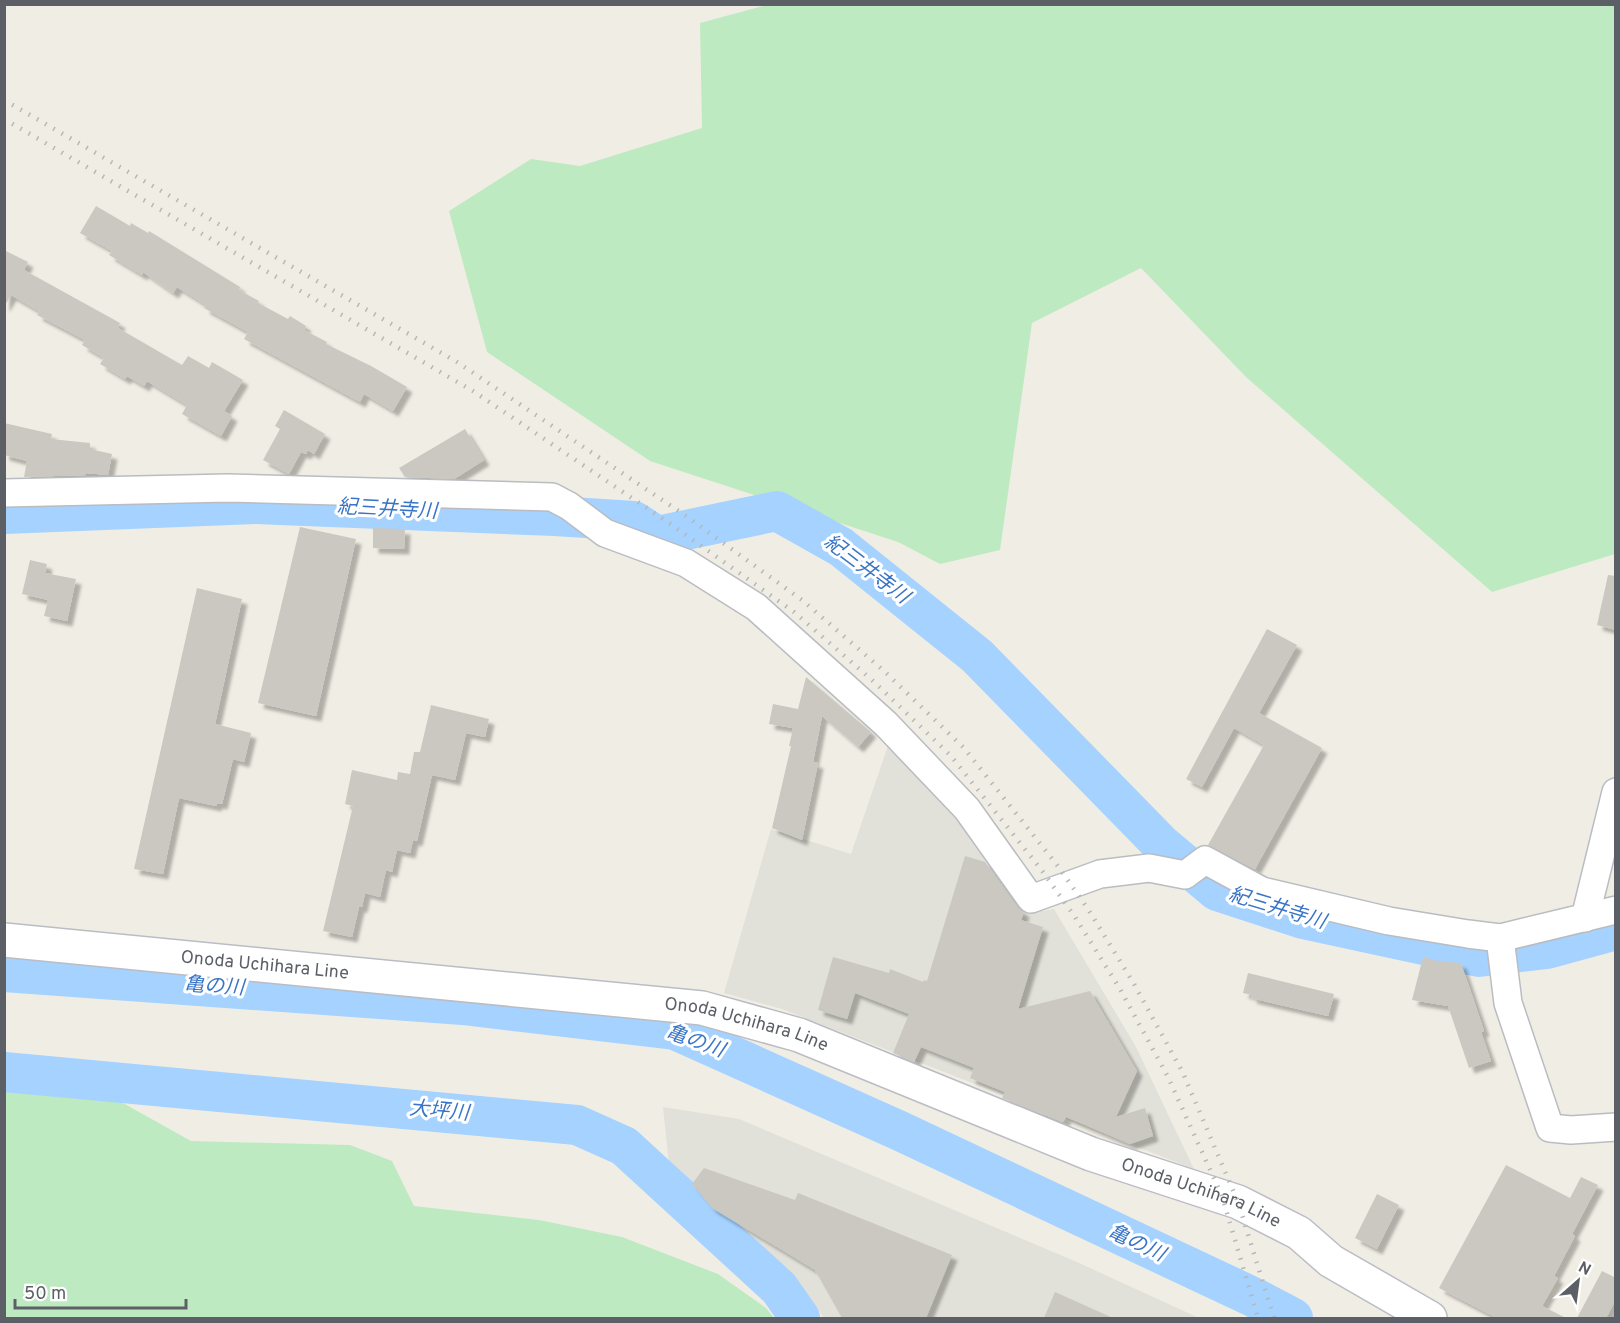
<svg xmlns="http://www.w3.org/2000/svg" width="1620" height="1323" viewBox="0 0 1620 1323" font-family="Overpass,'Noto Sans JP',sans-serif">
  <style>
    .industrial { fill: #e1e0d9 }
    .green { fill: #beeac1 }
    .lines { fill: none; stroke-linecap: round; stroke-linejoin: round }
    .river { stroke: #a5d2ff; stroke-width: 40 }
    .building { fill: #cbc8c1; filter: url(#shadow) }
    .street-casing { stroke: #b9bcc1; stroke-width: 30 }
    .secondary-casing { stroke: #babdc4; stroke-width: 36 }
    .street { stroke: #fff; stroke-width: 27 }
    .secondary { stroke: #fff; stroke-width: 33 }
    .rail { stroke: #b6b7b7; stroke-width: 4.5; stroke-dasharray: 1.5 8; stroke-linecap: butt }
    .labels { text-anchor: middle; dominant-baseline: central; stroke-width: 6; stroke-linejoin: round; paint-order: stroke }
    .street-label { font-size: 18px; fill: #5c6066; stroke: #fff }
    .water-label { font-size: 20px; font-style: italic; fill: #3975c6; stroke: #fff }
  </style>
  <defs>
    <filter id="shadow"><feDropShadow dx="5.5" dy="5.5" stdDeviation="1.5" flood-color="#0004"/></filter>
  </defs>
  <rect width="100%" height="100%" fill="#f0eee4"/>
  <g class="industrial">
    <path d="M891,737l139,176 24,-4 82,138 58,122 -412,-160 -58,-16 47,-164 80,25z"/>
    <path d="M663,1107l76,12 338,143 122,56h-375l-23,-32 -117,-93 -15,-28z"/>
  </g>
  <g class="green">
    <path d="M771,4l844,1v549l-123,38 -246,-215 -105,-109 -109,55 -32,227 -60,14 -42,-22 -248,-81 -163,-109 -38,-141 82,-52 49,7 122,-38 -2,-105z"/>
    <path d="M5,1086l100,7 86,48 159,4 42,16 22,45 125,14 83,17 96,37 48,34 8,10h-769z"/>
  </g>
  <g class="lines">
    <g class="river">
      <path d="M4,514l252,-10 299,12 79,5 23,15 120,-25 64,36 136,109 184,188 56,47 86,28 176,38 68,-8 69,-19"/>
      <path d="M4,972l459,33 212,25 225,101 355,167 38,20"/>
      <path d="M4,1072l573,53 47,21 155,142 21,30"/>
    </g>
  </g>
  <g class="building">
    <path d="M96,206l34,20 1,-3 17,10 1,-2 91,56 -1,3 20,11 -1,2 30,16 2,-3 16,10 -2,4 23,12 -1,2 45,22 36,21 -14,24 -29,-17 -4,8 -116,-63 4,-7 -44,-24 2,-3 -29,-18 -4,6 -30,-21 -1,3 -33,-20 3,-4 -32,-18z"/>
    <path d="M4,250l24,12 -4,8 96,53 -2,5 64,37 6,-9 21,12 3,-6 31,18 -19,31 8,5 -11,20 -39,-22 5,-9 -40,-24 -3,5 -17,-10 -2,3 -25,-15 4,-6 -22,-13 3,-5 -48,-25 2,-4 -28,-16 -7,12z"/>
    <path d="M284,410l41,24 -11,20 -6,-4 -2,4 -5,-2 -12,22 -26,-14 17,-31 -5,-3z"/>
    <path d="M4,423l48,11 -1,5 39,4v6l22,5 -4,21 -22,-2v2l-62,2 3,-16 -23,-6z"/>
    <path d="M465,429l19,31 -30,19 -49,-2 -6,-9z"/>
    <path d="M300,527l56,12 -40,177 -58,-13z"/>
    <path d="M373,528l32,1 -1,20 -31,-1z"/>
    <path d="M30,560l17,4 -2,9 31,6 -9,42 -23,-5 4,-16 -26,-6z"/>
    <path d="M1608,575l8,1v54l-19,-5z"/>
    <path d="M197,588l45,11 -27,125 36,9 -7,29 -11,-3 -11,45 -5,-1 -1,3 -37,-8 -16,76 -29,-5z"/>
    <path d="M1267,629l30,16 -38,68 63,35 -67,121 -47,-24 56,-100 -30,-17 -32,59 -16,-8z"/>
    <path d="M806,677l65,55 -13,15 -36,-31 -9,46 5,1 -16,77 -30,-12 19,-82h-2l4,-18 -24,-4 4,-20 25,5z"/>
    <path d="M431,705l58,14 -4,18 -19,-4 -11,47 -23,-5 -15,66 -4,-1 -3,13 -13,-3 -5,22 -6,-2 -6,27 -15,-4 -3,14h-3l-7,30 -29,-6 30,-125 -8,-2 7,-34 45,10 1,-8 12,2 4,-22h6z"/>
    <path d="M965,856l20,6 33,46 6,4 -3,8 22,7 -25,82 72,-18 47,80 -21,46 29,-9 8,28 -23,8 -64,-27 -3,5 -61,-24 3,-6 -35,-14 4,-10 -53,-21 -7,15 -21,-9 16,-39 -54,-21 -8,26 -29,-9 15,-53 56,16 1,-4 33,13 1,-2 3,1z"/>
    <path d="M1423,957l15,4 23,2 23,68 -3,1 10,29 -22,7 -21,-62 -36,-6z"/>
    <path d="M1248,973l86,21 -6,22 -77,-18 1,-3 -9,-2z"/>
    <path d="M1506,1165l64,33 11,-21 17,8 -26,49 3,2 -21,40 4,2 -16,28 24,12h-69l-58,-30z"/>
    <path d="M704,1168l91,32 3,-7 154,62 -26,63h-84l-27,-48 -103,-62 -20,-24z"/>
    <path d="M1377,1194l22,11 -22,44 -22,-11z"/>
    <path d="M1602,1271l14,7v21l-10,19h-29z"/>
    <path d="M1055,1292l58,26h-69z"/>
  </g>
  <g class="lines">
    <g class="street-casing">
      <g id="street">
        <path d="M4,493l224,-5 324,9 17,9 36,27 81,30 70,44 130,117 81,85 64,90 69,-25 49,-6 36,7 20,-15 57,31 127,30 79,13 32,4 116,-28"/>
        <path d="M1585,918l31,-126"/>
        <path d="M1500,938l8,65 42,125 21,2 45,-3"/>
      </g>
    </g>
    <g class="secondary-casing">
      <g id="secondary">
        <path id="s1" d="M4,940l698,68 97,27 292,119 147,48 61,31 32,28 99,57"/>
      </g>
    </g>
    <use href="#street" class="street"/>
    <use href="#secondary" class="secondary"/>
    <g class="rail">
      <path d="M4,100l453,262 229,154 116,84 82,71 80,77 93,117 31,44 46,75 49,89 55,129 36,116"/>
      <path d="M4,119l469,272 196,132 125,89 78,68 79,76 92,116 32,45 45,72 48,88 54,119 36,122"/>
    </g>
  </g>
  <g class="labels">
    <g class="street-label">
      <text stroke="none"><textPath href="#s1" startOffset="262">Onoda Uchihara Line</textPath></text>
      <text stroke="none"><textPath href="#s1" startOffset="748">Onoda Uchihara Line</textPath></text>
      <text stroke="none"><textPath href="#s1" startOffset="1234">Onoda Uchihara Line</textPath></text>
    </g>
    <g class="water-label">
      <text transform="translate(387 510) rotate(3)">紀三井寺川</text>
      <text transform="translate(866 570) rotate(37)">紀三井寺川</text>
      <text transform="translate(1277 909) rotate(17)">紀三井寺川</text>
      <text transform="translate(214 987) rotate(4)">亀の川</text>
      <text transform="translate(695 1042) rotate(20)">亀の川</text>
      <text transform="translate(439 1112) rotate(5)">大坪川</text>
      <text transform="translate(1136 1244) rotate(25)">亀の川</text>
    </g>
  </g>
  <rect width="1620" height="1323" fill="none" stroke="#5c6066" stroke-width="12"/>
  <g transform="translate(1578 1281) rotate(28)" stroke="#ffffff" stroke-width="4.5" paint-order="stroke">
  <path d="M0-4.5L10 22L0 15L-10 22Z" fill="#5c6066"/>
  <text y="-9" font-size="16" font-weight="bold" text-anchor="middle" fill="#5c6066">N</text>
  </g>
  <path d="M15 1299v9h171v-9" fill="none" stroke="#5c6066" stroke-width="3"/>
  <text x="24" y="1299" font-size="18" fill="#5c6066" stroke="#ffffff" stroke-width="4.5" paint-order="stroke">50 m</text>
</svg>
